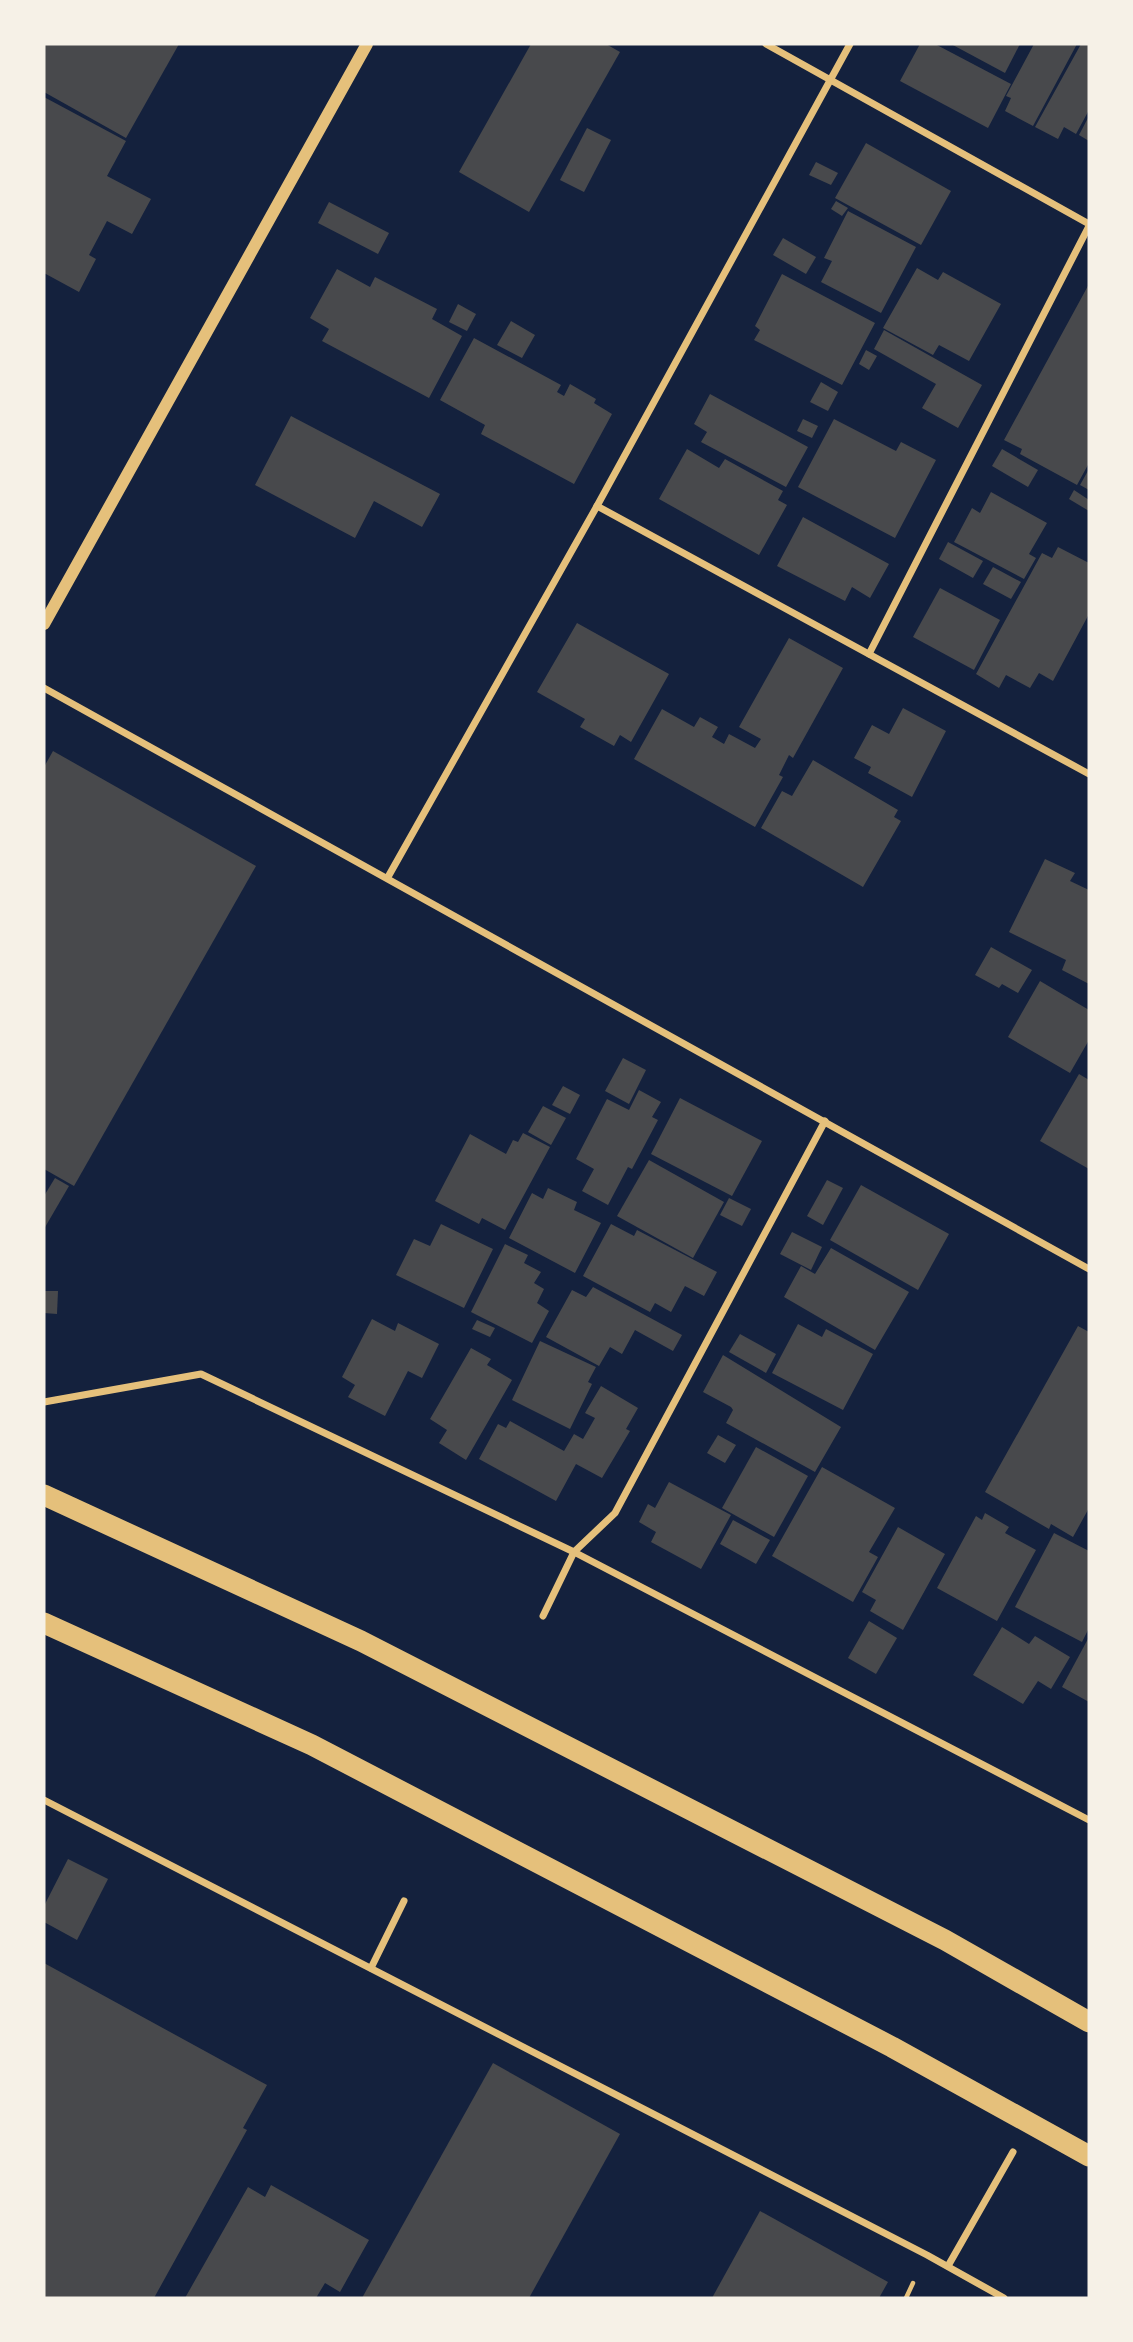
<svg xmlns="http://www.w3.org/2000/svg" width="1133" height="2342" viewBox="0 0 1133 2342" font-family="Cabin,sans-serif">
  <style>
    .building { fill: #48494c }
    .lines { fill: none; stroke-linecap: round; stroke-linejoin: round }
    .path { stroke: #e5c07b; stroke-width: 4.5 }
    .minor { stroke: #e5c07b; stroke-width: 7 }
    .tertiary { stroke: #e5c07b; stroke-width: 12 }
    .motorway { stroke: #e5c07b; stroke-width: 21 }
  </style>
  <rect width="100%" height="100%" fill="#14213d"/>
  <g class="building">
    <path d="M44,44h135l-53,94 -82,-46z"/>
    <path d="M531,44h75l14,8 -91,160 -70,-40z"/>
    <path d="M920,44h15l76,40 -23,44 -88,-47z"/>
    <path d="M951,44h69l-15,29z"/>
    <path d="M1034,44h43l-44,82 -28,-15 6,-13 -5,-2z"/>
    <path d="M1081,44h8v66l-13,24 -12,-7 -6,12 -23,-12z"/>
    <path d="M44,97l82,44 -19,35 44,23 -19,35 -25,-13 -18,34 7,4 -17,33 -35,-19z"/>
    <path d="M1089,116v25l-10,-6z"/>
    <path d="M587,128l24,12 -27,52 -24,-12z"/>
    <path d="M866,143l85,48 -30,54 -86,-47z"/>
    <path d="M816,162l22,11 -7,12 -22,-10z"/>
    <path d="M836,201l12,7 -6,8 -11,-7z"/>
    <path d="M329,202l60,31 -11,21 -60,-31z"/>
    <path d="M848,211l68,36 -35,66 -60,-31 11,-21 -8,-3z"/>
    <path d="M783,238l33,19 -10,17 -33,-19z"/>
    <path d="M917,268l21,12 5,-8 58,32 -32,57 -30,-16 -6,10 -50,-27z"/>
    <path d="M337,269l33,18 5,-10 62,32 -5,10 30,17 -33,62 -107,-57 7,-12 -19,-11z"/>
    <path d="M782,274l93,49 -33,62 -88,-45 6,-10 -5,-4z"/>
    <path d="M1089,284v179l-12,22 -57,-31 2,-5 -18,-9z"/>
    <path d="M458,304l18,10 -9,17 -18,-9z"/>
    <path d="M511,321l24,14 -13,23 -25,-13z"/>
    <path d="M884,330l98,55 -24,43 -36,-20 14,-24 -62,-35z"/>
    <path d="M474,338l87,47 -4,7 7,4 6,-12 26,15 -2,4 18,11 -38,70 -93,-50 4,-9 -45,-25z"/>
    <path d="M866,350l11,6 -8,14 -10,-6z"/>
    <path d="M821,382l17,10 -10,19 -18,-9z"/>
    <path d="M710,394l98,53 -22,40 -85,-45 6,-10 -13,-8z"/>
    <path d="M291,416l149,78 -18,33 -48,-26 -19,37 -100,-53z"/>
    <path d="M803,419l15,7 -6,12 -15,-7z"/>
    <path d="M834,419l62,32 5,-9 35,18 -41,78 -97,-51z"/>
    <path d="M687,449l32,19 6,-9 58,32 -5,9 9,5 -28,50 -100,-56z"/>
    <path d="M1002,449l36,21 -10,17 -36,-21z"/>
    <path d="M1089,469v21l-9,-5z"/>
    <path d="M1074,490l15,10v11l-20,-12z"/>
    <path d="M991,492l56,31 -18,31 7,4 -12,21 -70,-37 18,-34 8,5z"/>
    <path d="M803,517l86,47 -19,34 -18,-11 -7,14 -68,-35z"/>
    <path d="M948,542l35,19 -10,17 -34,-19z"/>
    <path d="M1058,547l31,16v51l-36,67 -14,-8 -9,15 -24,-13 -7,13 -23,-14 66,-121 10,5z"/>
    <path d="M993,567l28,15 -10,17 -28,-15z"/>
    <path d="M940,588l60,32 -26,50 -61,-33z"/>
    <path d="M577,623l92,51 -38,68 -11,-7 -6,11 -34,-19 5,-8 -48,-27z"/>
    <path d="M789,638l54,30 -50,90 -4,-3 -10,20 4,2 -28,50 -121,-68 28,-50 32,18 6,-10 18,10 -6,10 12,7 5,-10 26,14 6,-9 -22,-12z"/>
    <path d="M903,708l43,23 -34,66 -44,-24 3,-6 -17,-9 18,-33 17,9z"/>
    <path d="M53,751l203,115 -182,320 -30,-17v-402z"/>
    <path d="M813,760l85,50 -4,7 7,4 -38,66 -102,-59 21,-37 10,5z"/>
    <path d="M1045,859l30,14 -5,8 19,9v94l-27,-14 4,-10 -57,-28z"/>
    <path d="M991,947l41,23 -14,23 -16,-9 -3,4 -24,-13z"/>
    <path d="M1040,981l49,29v30l-19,33 -62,-36z"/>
    <path d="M623,1058l23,12 -17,34 -24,-13z"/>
    <path d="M1079,1074l10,6v89l-49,-28z"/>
    <path d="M563,1086l17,9 -10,19 -18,-9z"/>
    <path d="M639,1090l22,12 -9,15 6,3 -26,49 -4,-2 -20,38 -26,-14 12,-22 -18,-10 31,-60 22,11z"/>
    <path d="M680,1098l82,43 -30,55 -81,-42z"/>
    <path d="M543,1106l23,12 -15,27 -23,-13z"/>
    <path d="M523,1133l27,14 -45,83 -23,-12 -3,6 -44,-23 35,-67 36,20 7,-14 5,2z"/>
    <path d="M649,1160l75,42 -31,56 -76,-42z"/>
    <path d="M55,1178l14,8 -25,43v-33z"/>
    <path d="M827,1180l16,8 -20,37 -16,-9z"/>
    <path d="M861,1185l88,49 -31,56 -88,-50z"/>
    <path d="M548,1188l29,14 -3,8 27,13 -26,50 -66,-35 23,-45 11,6z"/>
    <path d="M729,1198l22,11 -9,17 -22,-11z"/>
    <path d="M441,1224l52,25 -29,59 -68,-33 18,-36 16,7z"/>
    <path d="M611,1224l23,12 3,-6 80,42 -13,24 -19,-10 -14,26 -16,-9 -5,9 -67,-36z"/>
    <path d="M792,1232l30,15 -11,23 -31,-16z"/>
    <path d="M505,1244l23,11 -4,8 17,9 -7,11 10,6 -7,14 12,8 -17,32 -61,-31z"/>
    <path d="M831,1248l78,44 -34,58 -91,-53 17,-31 14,8z"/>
    <path d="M593,1287l89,48 -9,16 -38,-21 -13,24 -12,-7 -11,19 -53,-29 26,-47 14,7z"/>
    <path d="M44,1291h14l-1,23 -13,-1z"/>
    <path d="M372,1319l23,12 3,-8 41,21 -17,34 -14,-7 -23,45 -37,-19 7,-12 -13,-8z"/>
    <path d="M477,1320l18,8 -5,9 -18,-8z"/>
    <path d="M798,1324l24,13 4,-8 47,25 -30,56 -71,-37z"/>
    <path d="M1078,1326l11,6v176l-16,29 -22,-13 -2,5 -64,-37z"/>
    <path d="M740,1334l36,20 -10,19 -37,-21z"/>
    <path d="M540,1341l56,26 -8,15 4,2 -22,45 -58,-29z"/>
    <path d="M471,1348l20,11 -4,6 25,15 -46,80 -27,-17 8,-13 -17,-11z"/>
    <path d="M723,1355l118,72 -26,45 -89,-49 7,-13 -2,-3 -28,-15z"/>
    <path d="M601,1386l37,22 -12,21 4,2 -28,47 -26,-14 -20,37 -77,-42 19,-35 8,4 4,-7 54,30 10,-17 9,5 12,-21 -10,-5z"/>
    <path d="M718,1435l18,10 -11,18 -18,-10z"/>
    <path d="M756,1447l52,29 -34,61 -52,-29z"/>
    <path d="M822,1467l73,41 -26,44 9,5 -25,45 -81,-46z"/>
    <path d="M669,1482l62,33 -30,54 -50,-27 5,-10 -17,-10 9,-18 7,4z"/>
    <path d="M985,1513l24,14 -4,6 31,17 -39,71 -60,-33 39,-72 6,4z"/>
    <path d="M733,1520l37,20 -14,24 -36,-20z"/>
    <path d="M898,1527l47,27 -42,76 -33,-19 6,-11 -14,-8z"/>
    <path d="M1054,1533l35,18v77l-7,14 -67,-35z"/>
    <path d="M869,1621l28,17 -21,36 -28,-16z"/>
    <path d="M1002,1627l27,17 6,-8 35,21 -19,32 -13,-8 -15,23 -50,-29z"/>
    <path d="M1089,1637v65l-27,-15z"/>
    <path d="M68,1859l40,20 -31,61 -33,-18v-16z"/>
    <path d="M44,1963l223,122 -24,43 4,2 -93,168h-110z"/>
    <path d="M493,2063l127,71 -91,164h-167z"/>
    <path d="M271,2185l98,55 -29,52 -15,-9 -9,15h-131l63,-111 17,10z"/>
    <path d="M760,2211l128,71 -9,16h-167z"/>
  </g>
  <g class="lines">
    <path class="path" d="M906,2298l7,-15"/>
    <g class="minor">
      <path d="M766,44l323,180"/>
      <path d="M597,506l492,268"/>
      <path d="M869,654l220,-428"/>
      <path d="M44,688l1045,581"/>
      <path d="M388,877l209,-371 253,-462"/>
      <path d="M44,1402l157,-28 373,178 515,268"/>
      <path d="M543,1616l31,-64 41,-39 210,-392"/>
      <path d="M44,1800l883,455 77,43"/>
      <path d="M371,1968l33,-67"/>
      <path d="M948,2266l65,-114"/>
    </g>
    <path class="tertiary" d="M44,624l323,-580"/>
    <g class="motorway">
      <path d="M44,1495l317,146 584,299 144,82"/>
      <path d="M44,1623l268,122 580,302 197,109"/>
    </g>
  </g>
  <rect width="1133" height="2342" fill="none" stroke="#f6f1e7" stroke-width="91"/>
</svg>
